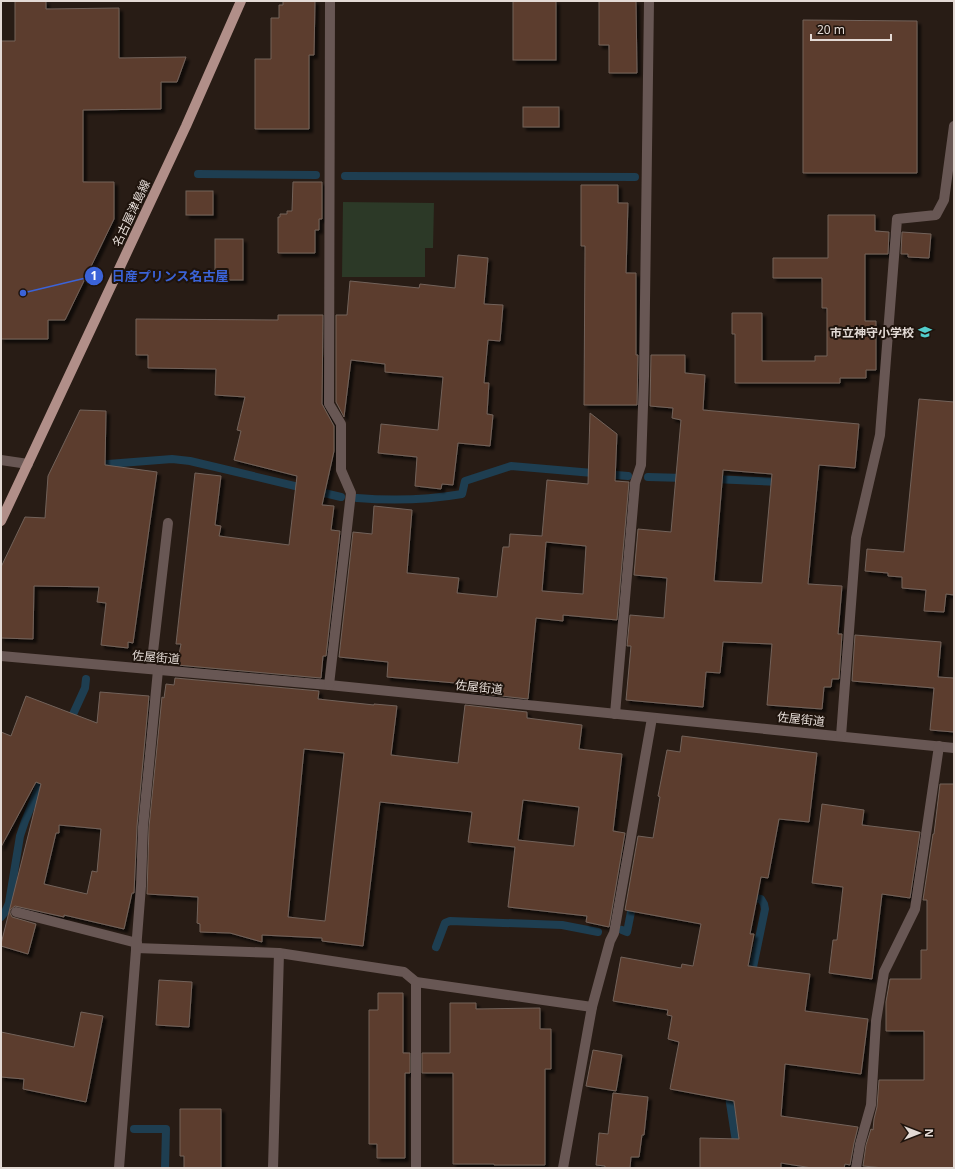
<svg xmlns="http://www.w3.org/2000/svg" width="955" height="1169" viewBox="0 0 955 1169" font-family="'Noto Sans','Noto Sans JP',sans-serif">
  <style>
    .green { fill: #2c3927 }
    .lines { fill: none; stroke-linecap: round; stroke-linejoin: round }
    .stream { stroke: #1e3e51; stroke-width: 8 }
    .building { fill: #5c3d2d; stroke: #72625a; fill-rule: evenodd; filter: url(#shadow) }
    .service { stroke: #685754; stroke-width: 10 }
    .minor { stroke: #685754; stroke-width: 10 }
    .primary { stroke: #b18f89; stroke-width: 10 }
    .labels { text-anchor: middle; dominant-baseline: central; stroke-width: 4; stroke-linejoin: round; paint-order: stroke }
    .street-label { font-size: 12px; fill: #e3dad5; stroke: #1e130c }
    .poi-label { font-size: 12px; font-weight: bold; fill: #e3dad5; stroke: #1e130c; text-anchor: end }
    .leader { fill: none; stroke: #3b63d8; stroke-width: 1.5 }
    .callout-dot { fill: #3b63d8; stroke: #1e130c; stroke-width: 1.5 }
    .mark-label { font-size: 12px; text-anchor: middle; font-weight: bold; fill: #fff }
    .callout-label { font-size: 13px; text-anchor: middle; font-weight: bold; fill: #3b63d8; stroke: #1e130c; stroke-width: 4; stroke-linejoin: round; paint-order: stroke }
  </style>
  <defs>
    <filter id="shadow"><feDropShadow dx="3.5" dy="3.5" stdDeviation="1" flood-color="#0009"/></filter>
  </defs>
  <rect width="100%" height="100%" fill="#281c15"/>
  <path class="green" d="M343,202l91,1 -1,45h-8v29h-83z"/>
  <g class="lines">
    <g class="stream">
      <path d="M198,174l118,1"/>
      <path d="M345,176l290,1"/>
      <path d="M95,465l77,-6 18,2 151,36"/>
      <path d="M648,477l37,1"/>
      <path d="M713,479l68,3"/>
      <path d="M357,498c36,3 70,2 105,-4l3,-13 46,-15 117,10"/>
      <path d="M69,723l16,-35 1,-9"/>
      <path d="M747,897l14,2 3,5 1,5 -14,68"/>
      <path d="M1,917l4,-5 4,-9 11,-67 5,-15 19,-46"/>
      <path d="M622,930l5,2 6,-30"/>
      <path d="M436,947l9,-24 5,-2 112,4 36,7"/>
      <path d="M728,1090l12,78"/>
      <path d="M134,1129h32l-1,39"/>
    </g>
  </g>
  <g class="building">
    <path d="M15,1h31v8l73,-1v50l67,-1 -9,25h-16v27l-78,1v72h31v37l-49,101h-17v19h-47v-298h14z"/>
    <path d="M283,1h32l-1,54h-5v74h-54v-70h16v-41h8v-13h4z"/>
    <rect x="513" y="1" width="43" height="59"/>
    <path d="M599,1h37l1,72h-28v-28h-10z"/>
    <path d="M803,20l114,1v152h-114z"/>
    <rect x="523" y="107" width="36" height="20"/>
    <path d="M293,182h29v37h-3v11h-4v23h-37v-36h2v-3h7v-3h5z"/>
    <path d="M581,185h37v18h10l-2,70h10v82h2l-1,50h-53l1,-159h-4z"/>
    <rect x="186" y="191" width="27" height="24"/>
    <path d="M828,215h47v16l14,1 -1,22h-23v67h11v49h-10v8h-26v5h-105v-49h-3v-21h30v48h53v-5h12v-48h-5v-30h-49v-20h55z"/>
    <path d="M902,232l29,2 -2,24 -21,-1v-3h-7z"/>
    <rect x="215" y="239" width="28" height="41"/>
    <path d="M458,255l30,3 -4,46 19,1 -3,36 -12,-1 -4,43h5l-2,31 6,1 -3,31 -32,-3 -5,42 -11,-1 -1,5 -26,-3 2,-29 -39,-4 3,-29 57,6 5,-53 -58,-5v-8l-34,-4 -7,57 -8,-15v-87h11l3,-34 69,7 1,-4 35,4z"/>
    <path d="M278,315h45l-1,89 12,22v25l-12,54 12,1 -3,24 9,1 -14,125h-3l-2,22 -144,-13 4,-21h-5l19,-171 26,3 -6,49 6,1 -2,10 70,9 8,-69 -63,-16 7,-29 -4,-1 8,-33 -30,-2 1,-26 -68,-1v-13h-12v-36l142,1z"/>
    <path d="M651,355h34v18l20,2 -2,35 156,14 -4,44 -36,-3 -11,119 34,2 -4,48h4l-3,45h-7l-1,8h-7l-2,22 -55,-4 5,-61 -49,-2 -3,31 -14,-1 -3,35 -77,-7 5,-54h-4l3,-31 34,3 3,-40 -33,-3 4,-46 33,3 10,-112 -9,-2 1,-10 -23,-2zM723,470l49,4 -10,109 -48,-2z"/>
    <path d="M919,399l35,3v193l-8,-1 -2,18 -20,-1 2,-21 -24,-2v-11l-14,-1v-3l-23,-2 2,-22 37,3z"/>
    <path d="M80,410l26,1 -1,54 52,7 -24,171 -5,-1v6l-27,-3 5,-42 -9,-1 2,-15 -65,-1 -1,53 -32,-1v-71l24,-50 20,1 3,-42z"/>
    <path d="M590,413l27,21 -2,47 14,1 -12,138 -54,-5v6l-27,-3 -8,81 -62,-7 1,-8 -80,-7 1,-15 -49,-5 14,-125 19,2 2,-28 38,4 -5,63 52,5 -2,15 40,4 6,-50h6l1,-13 32,2 5,-56 41,4zM546,542l40,4 -3,48 -41,-3z"/>
    <path d="M855,635l86,7 -3,35 16,1v54l-24,-2 4,-42 -82,-7z"/>
    <path d="M175,678l144,13 -1,8 56,6v-1l23,2 -6,49 67,8 7,-58 62,7v6l55,7 -3,24 43,5 -9,77 12,2 -16,94 -23,-5 1,-6 -79,-9 7,-60 -47,-5 4,-30 -92,-10 -17,144 -41,-5v-3l-60,-3v7l-32,-9 -30,-1v-8l-3,-1 1,-26 -51,-3 2,-67 13,-130 2,1 2,-14 8,1zM304,749l40,4 -19,168 -37,-4zM523,800l56,7 -5,39 -56,-6z"/>
    <path d="M100,692l49,4 -12,130 -3,67h-2l-8,36 -60,-14v2l-49,-11 -5,4v3l2,4 24,7 -8,30 -27,-8v-2l40,-160 -5,-2 -35,65v-115l10,4 15,-40 71,27zM59,825l42,4 -4,43 -5,-1 -5,23 -43,-10 12,-51h3z"/>
    <path d="M682,736l135,17 -8,69 -30,-3 -11,59 -7,-1 -11,57h4l-6,32 62,8 -5,37 63,8 -7,55 -76,-10 -4,52 77,11 -4,16 -4,22 -5,-1 -1,4h-32l-31,-5v5h-81v-30l39,1 -5,-38 -64,-12 9,-47 -11,-3 4,-23 -5,-1 1,-5 -55,-9 8,-44 60,11 1,-4 11,2 8,-42 -76,-14 13,-74 15,2 7,-41 -2,-1 9,-46 13,2z"/>
    <path d="M940,784h14v384h-70l-21,-2 3,-21 5,-16 2,1 1,-11 3,-12 2,-27h45v-49h-38v-29l4,-23h31v-29h6v-50h-4l10,-66h1z"/>
    <path d="M822,804l42,6 -2,15 58,7 -10,66 -28,-4 -10,85 -43,-6 4,-33h4l6,-53 -31,-4z"/>
    <path d="M159,980l33,2 -3,45 -33,-2z"/>
    <path d="M378,993h25v60h7v20h-5v85h-28v-14h-8v-134h9z"/>
    <path d="M450,1003h26v6l64,-1v21h11v40h-6v96h-51v-1h-41v-91h-31v-20h28z"/>
    <path d="M81,1012l22,4 -17,86 -63,-13 1,-10 -23,-2v-45l73,15z"/>
    <path d="M593,1050l29,5 -6,36 -30,-5z"/>
    <path d="M613,1093l35,4 -4,38h-2l-3,22h-8l-1,11h-25v-2l-9,-1 3,-32 9,1z"/>
    <path d="M180,1109h41v59h-37v-12h-4z"/>
  </g>
  <g class="lines">
    <g class="service">
      <path d="M151,669l17,-146"/>
      <path d="M16,912l121,31"/>
    </g>
    <g class="minor">
      <path d="M1,460l27,4"/>
      <path d="M1,656l328,29 625,63"/>
      <path d="M329,685l22,-192 -10,-23v-46l-12,-20 1,-403"/>
      <path d="M615,714l20,-231 6,-18 3,-89 5,-375"/>
      <path d="M841,736l15,-198 24,-103 17,-216 39,-4 8,-15 10,-74"/>
      <path d="M136,948l143,5 125,19 12,10 176,25"/>
      <path d="M416,982v186"/>
      <path d="M119,1168l22,-282 2,-59 15,-157"/>
      <path d="M273,1168l6,-215"/>
      <path d="M563,1168l29,-161 18,-66 4,-8 38,-215"/>
      <path d="M856,1168l4,-24 11,-39 5,-84 8,-49 31,-63 24,-163"/>
    </g>
    <path class="primary" d="M1,521l185,-395 55,-125"/>
  </g>
  <defs>
    <g id="school-bare" transform="scale(1.08)"><path d="M0-5L7-2L0 1L-7-2ZM-4 1L0 2.5L4 1V4Q0 6-4 4Z" fill="#52cdcc" stroke="#1e130c" stroke-width="2.5" paint-order="stroke"/></g>
  </defs>
  <g fill-rule="evenodd">
    <use href="#school-bare" x="925" y="332"/>
  </g>
  <g class="labels">
    <g class="street-label">
      <text transform="translate(131 213) rotate(-65)">名古屋津島線</text>
      <text transform="translate(156 657) rotate(5)">佐屋街道</text>
      <text transform="translate(479 687) rotate(6)">佐屋街道</text>
      <text transform="translate(801 719) rotate(6)">佐屋街道</text>
    </g>
    <g class="poi-label">
      <text x="914" y="332">市立神守小学校</text>
    </g>
  </g>
  <path class="leader" d="M23 293L94 276"/>
  <g class="callout-dot">
    <circle cx="23" cy="293" r="4"/>
    <circle cx="94" cy="276" r="10"/>
  </g>
  <g class="mark-label">
    <text x="94" y="280">1</text>
  </g>
  <g class="callout-label">
    <text x="170" y="281">日産プリンス名古屋</text>
  </g>
  <rect width="955" height="1169" fill="none" stroke="#e3dad5" stroke-width="4"/>
  <g transform="translate(919 1133) rotate(90)" stroke="#1e130c" stroke-width="3" paint-order="stroke">
  <path d="M0-3L7 15L0 10L-7 15Z" fill="#e3dad5"/>
  <text y="-6" font-size="11" font-weight="bold" text-anchor="middle" fill="#e3dad5">N</text>
  </g>
  <path d="M811 34v6h80v-6" fill="none" stroke="#e3dad5" stroke-width="2"/>
  <text x="817" y="34" font-size="12" fill="#e3dad5" stroke="#1e130c" stroke-width="3" paint-order="stroke">20 m</text>
</svg>
